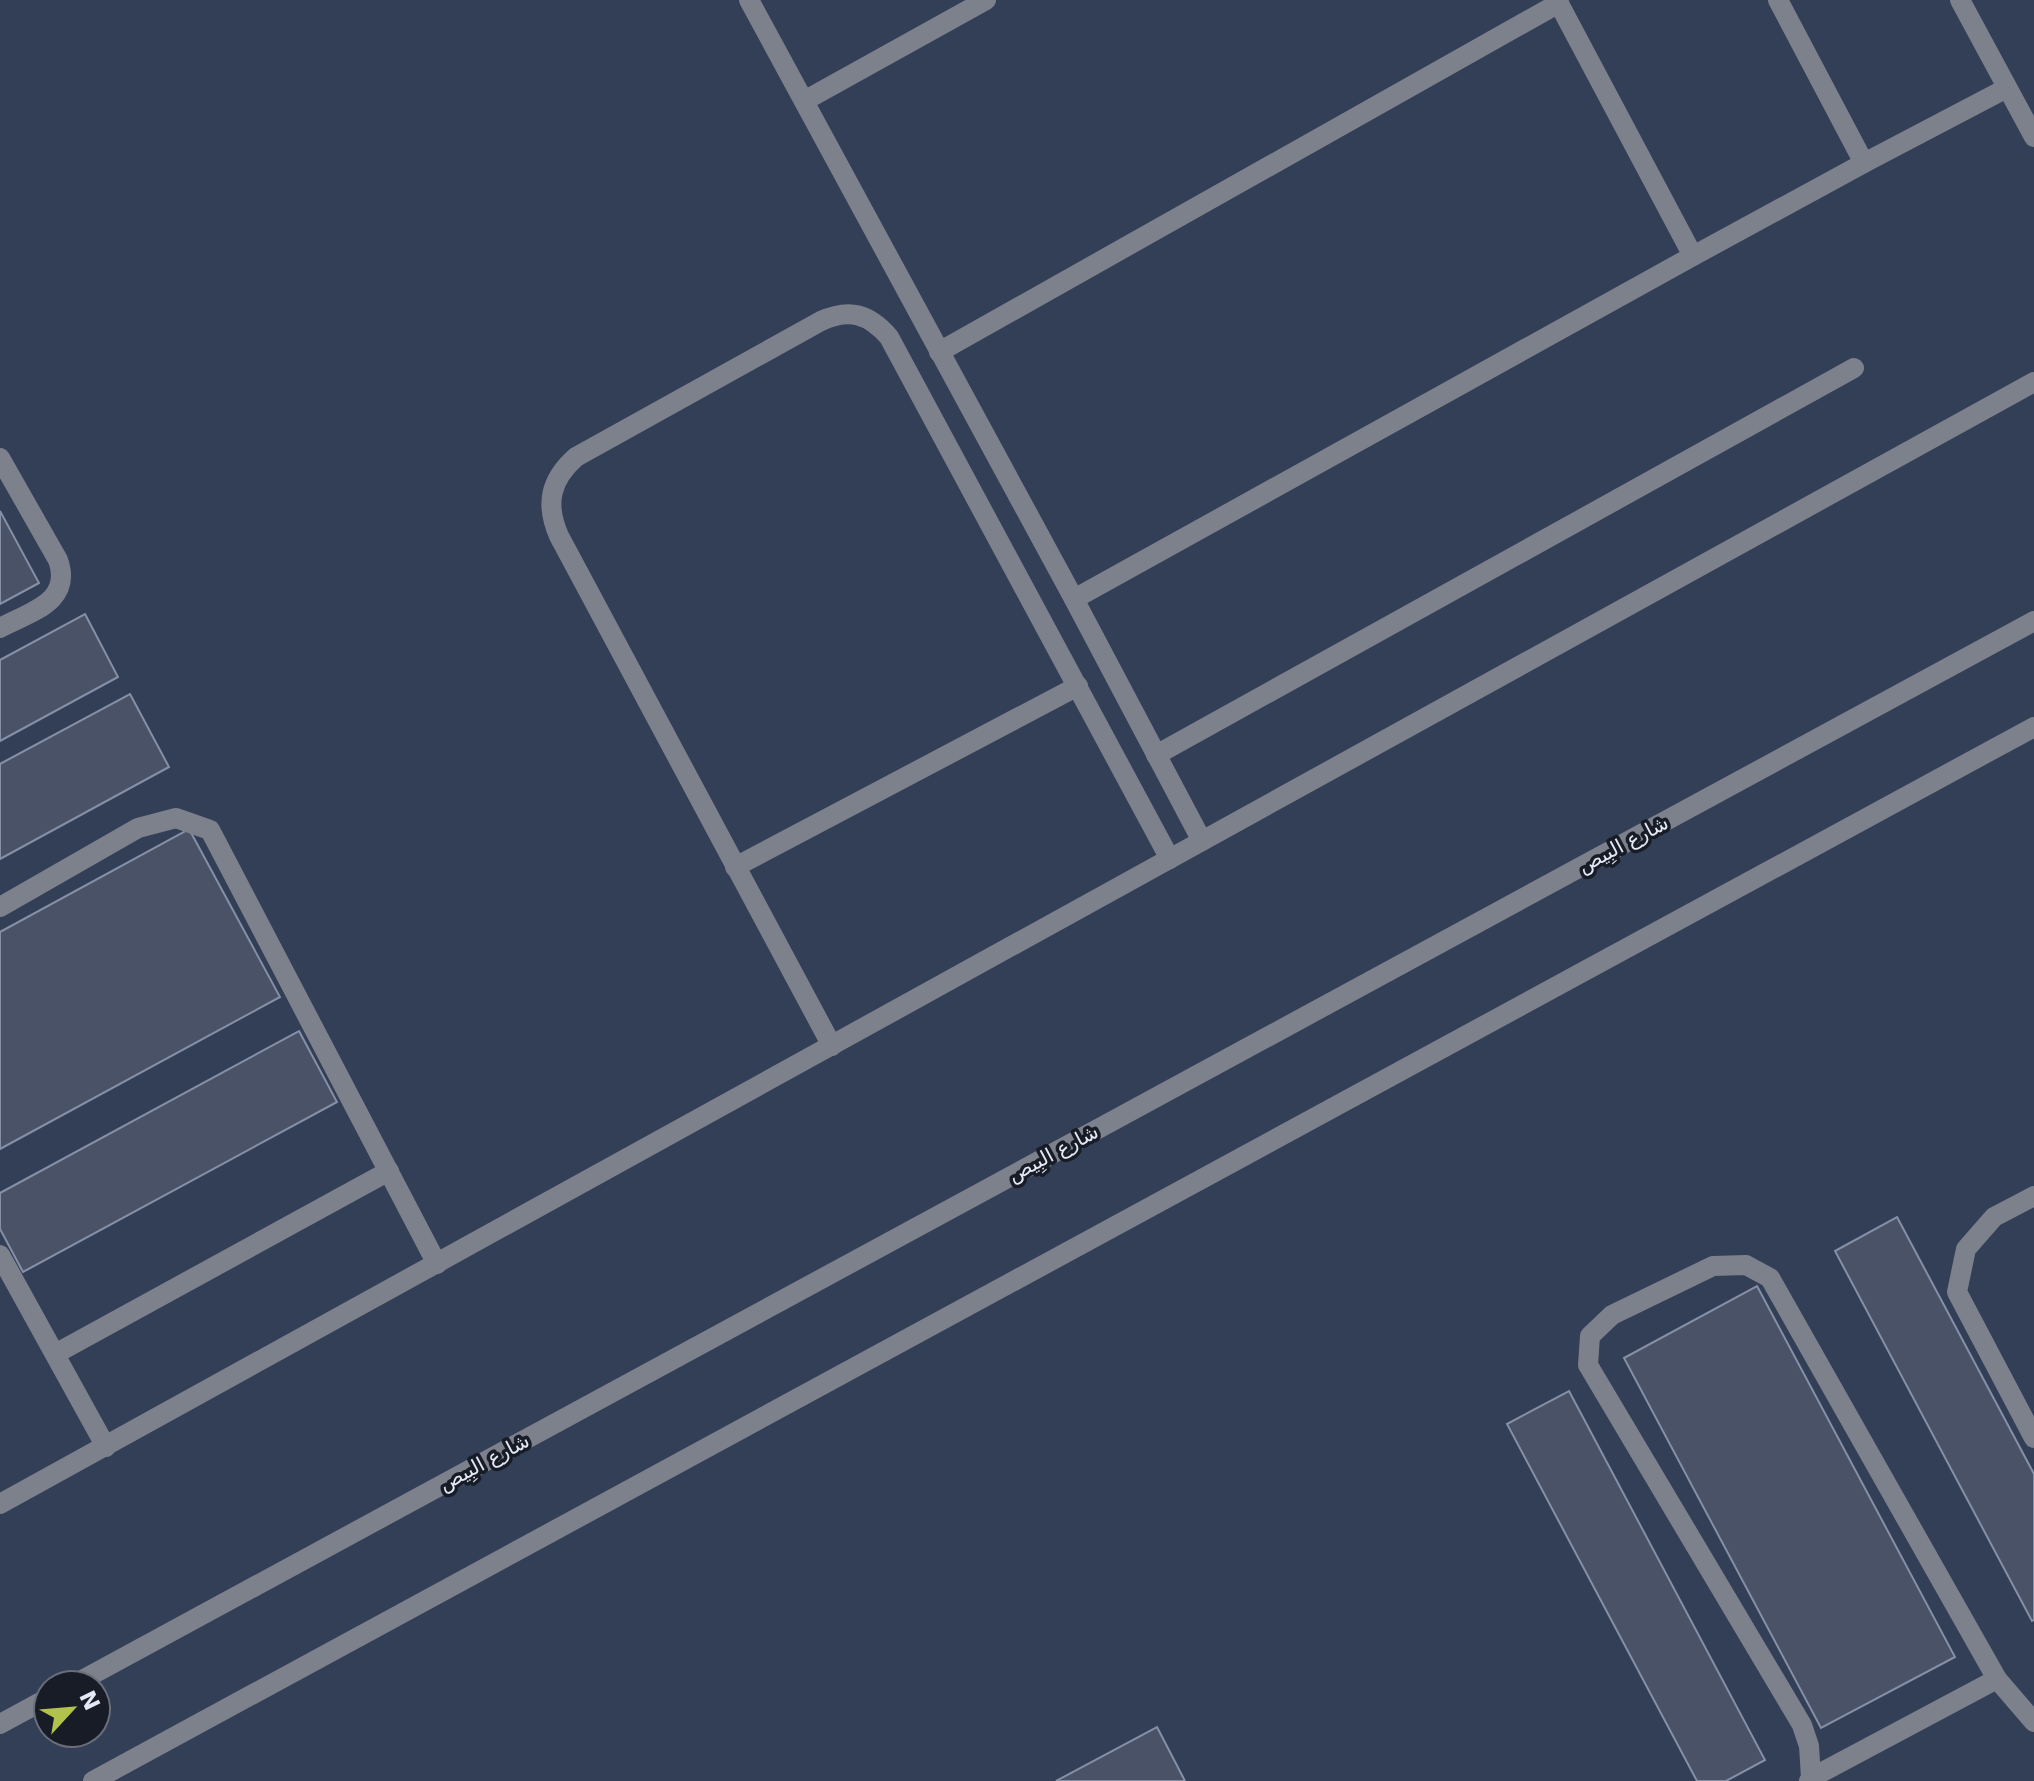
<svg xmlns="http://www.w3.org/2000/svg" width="2034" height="1781" viewBox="0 0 2034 1781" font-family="'DejaVu Sans',Vazirmatn,sans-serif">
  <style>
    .built { fill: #333e57; fill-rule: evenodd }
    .building { fill: #495267; stroke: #8590a7; stroke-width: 2 }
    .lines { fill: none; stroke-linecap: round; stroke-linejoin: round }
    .minor { stroke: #7d818c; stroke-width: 20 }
    .labels { text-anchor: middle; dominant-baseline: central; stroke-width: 7; stroke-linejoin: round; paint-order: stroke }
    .street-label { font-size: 20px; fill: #e3e9f6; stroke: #181c26 }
  </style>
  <rect width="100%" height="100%" fill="#2c3549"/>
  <path class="built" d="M0,0h2034v1781h-2034zM48,1685h48v48h-48z"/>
  <g class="building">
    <path d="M0,511l39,72 -39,21z"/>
    <path d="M85,614l33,63 -118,64v-81z"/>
    <path d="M130,694l39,73 -169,92v-95z"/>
    <path d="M189,829l91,168 -280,152v-217z"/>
    <path d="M299,1031l38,71 -314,170 -23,-43v-36z"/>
    <path d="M1897,1217l137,257v146l-2,1 -197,-370z"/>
    <path d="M1757,1286l198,371 -134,71 -197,-370z"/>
    <path d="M1569,1391l196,369 -39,21h-29l-190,-357z"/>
    <path d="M1157,1727l28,54h-129z"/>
  </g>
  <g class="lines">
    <g class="minor">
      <path d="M749,0l325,599 128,242"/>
      <path d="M1960,0l74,137"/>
      <path d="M804,101l182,-101"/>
      <path d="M1864,163l143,-75"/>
      <path d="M1693,256l171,-93 -86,-163"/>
      <path d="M939,352l620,-349"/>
      <path d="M0,458l58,102c15,42 -28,52 -58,68"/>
      <path d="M1074,599l619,-343 -136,-256"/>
      <path d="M1156,755l698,-387"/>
      <path d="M735,867l343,-181"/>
      <path d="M0,907l138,-79 38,-10 34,12 227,434"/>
      <path d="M832,1046l-273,-510c-14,-32 -9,-56 17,-79l245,-136c29,-13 48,-7 68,16l281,522"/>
      <path d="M2034,1196l-40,21 -28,32 -9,43 77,146"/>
      <path d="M0,1255l106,192"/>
      <path d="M55,1354l334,-183"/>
      <path d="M0,1504l2034,-1122"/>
      <path d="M73,1685l1961,-1064"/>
      <path d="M0,1724l48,-26"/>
      <path d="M1811,1778l186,-99"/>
      <path d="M93,1781l1941,-1054"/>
      <path d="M1809,1781l2,-3 -2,-32 -7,-21 -214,-360 2,-29 22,-21 101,-49 33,-1 24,13 227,401 37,43"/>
    </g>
  </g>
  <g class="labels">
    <g class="street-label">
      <text transform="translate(1623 844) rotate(-28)">شارع البِيص</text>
      <text transform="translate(1053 1153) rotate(-28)">شارع البِيص</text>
      <text transform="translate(484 1462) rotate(-28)">شارع البِيص</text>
    </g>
  </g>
  <g transform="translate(72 1709) rotate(64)"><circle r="38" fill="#181c26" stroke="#696e79" stroke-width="2"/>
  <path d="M0-6L14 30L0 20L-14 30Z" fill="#b2c34c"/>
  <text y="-12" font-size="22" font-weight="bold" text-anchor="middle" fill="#e3e9f6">N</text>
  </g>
</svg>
